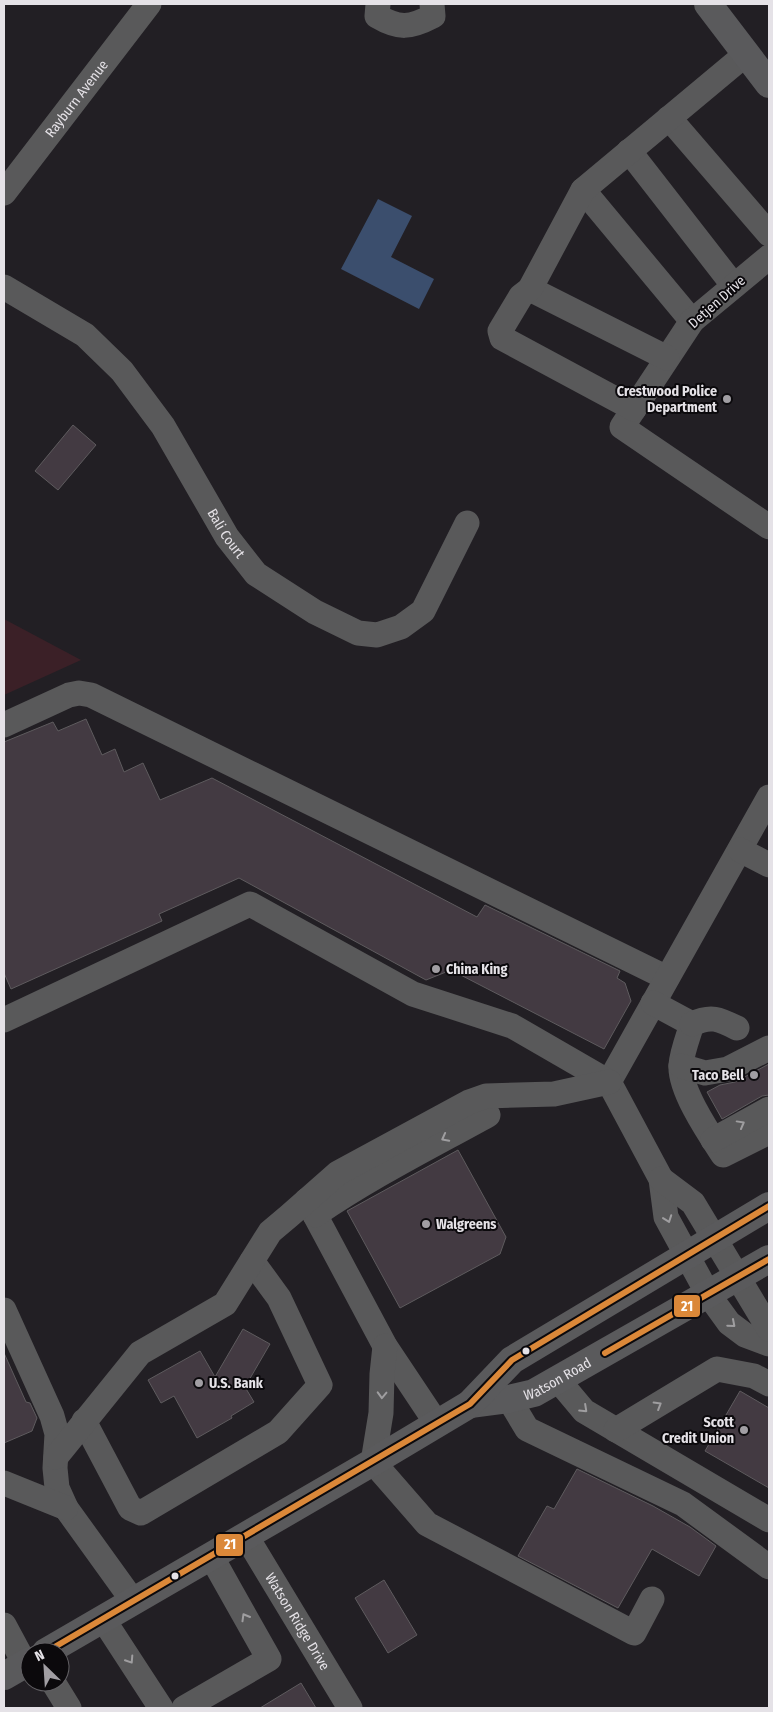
<svg xmlns="http://www.w3.org/2000/svg" width="773" height="1712" viewBox="0 0 773 1712" font-family="'Fira Sans Condensed',sans-serif">
  <style>
    .green { fill: #3b2027 }
    .water { fill: #3b4e6d }
    .building { fill: #433a42; stroke: #5e5b5e }
    .lines { fill: none; stroke-linecap: round; stroke-linejoin: round }
    .minor { stroke: #59595a; stroke-width: 25 }
    .major { stroke: #5a5a5c; stroke-width: 28 }
    .bus-1-casing { stroke: #0b090c; stroke-width: 10 }
    .bus-1 { stroke: #db8839; stroke-width: 6 }
    .oneway { stroke: #9f9ea0 }
    .poi-dot { fill: #a19ea3; stroke: #0b090c; stroke-width: 2 }
    .bus-dot { fill: #e5e2e7; stroke: #0b090c; stroke-width: 2 }
    .labels { text-anchor: middle; dominant-baseline: central; stroke-width: 4; stroke-linejoin: round; paint-order: stroke }
    .street-label { font-size: 14px; fill: #e5e2e7; stroke: #0b090c }
    .poi-label { font-size: 14px; font-weight: bold; fill: #e5e2e7; stroke: #0b090c; text-anchor: end }
    .line-badge { stroke: #0b090c; stroke-width: 2 }
    .badge-label { font-size: 14px; text-anchor: middle; font-weight: bold; fill: #fff }
  </style>
  <rect width="100%" height="100%" fill="#221f24"/>
  <path class="green" d="M4,619l77,41 -77,35z"/>
  <path class="water" d="M378,199l34,17 -21,41 43,22 -15,30 -78,-40z"/>
  <g class="building">
    <path d="M73,425l23,20 -38,45 -23,-19z"/>
    <path d="M86,719l16,36 13,-6 9,23 19,-9 17,37 52,-22 265,139 8,-12 135,66 -3,7 8,5 6,18 -27,48 -153,-79 -25,10 -187,-102 -80,36 3,7 -151,68 -7,-16v-231l49,-20 5,9z"/>
    <path d="M769,1064v31l-7,1 -40,23 -15,-27 13,-7 15,-3z"/>
    <path d="M458,1150l48,87 -6,17 -100,54 -53,-97z"/>
    <path d="M243,1329l27,15 -25,43 9,15 -23,14 1,2 -35,20 -23,-42 -13,7 -13,-23 52,-29 15,26z"/>
    <path d="M4,1353l22,49 4,1 7,15 -5,13 -28,12z"/>
    <path d="M740,1391l29,17v80l-64,-37z"/>
    <path d="M577,1469l76,37 37,21 26,19 -17,30 -47,-27 -34,59 -100,-52 29,-50 7,3z"/>
    <path d="M384,1580l33,55 -29,18 -33,-55z"/>
    <path d="M301,1683l15,25h-56z"/>
  </g>
  <g class="lines">
    <g class="minor">
      <path d="M378,4l-1,12c22,13 33,12 56,0l-1,-12"/>
      <path d="M669,118l100,116"/>
      <path d="M629,151l105,135"/>
      <path d="M583,190l109,131"/>
      <path id="s1" d="M4,193l145,-189"/>
      <path d="M769,257l-77,64 -70,106 147,100"/>
      <path id="s2" d="M4,287l81,48 37,36 41,55 64,111 29,37 59,38 43,21 19,2 24,-8 22,-16 44,-88"/>
      <path d="M530,289l137,69"/>
      <path d="M634,409l-132,-71 -2,-7 21,-35 9,-7 53,-99 163,-136"/>
      <path d="M4,725l65,-30 10,-2 12,2 576,283"/>
      <path d="M769,797l-160,285 52,97 5,38 42,77 21,29 16,12 24,9"/>
      <path d="M740,850l29,15"/>
      <path d="M653,1003l39,21c-4,13 -10,28 -11,41 -2,25 29,70 42,90l46,-23"/>
      <path d="M4,1020l246,-116 163,90 99,32 97,56"/>
      <path d="M692,1024c19,-9 27,-5 45,4"/>
      <path d="M681,1066l24,7 23,-4 41,-21"/>
      <path d="M713,1140l56,-31"/>
      <path d="M661,1179l32,24 76,126"/>
      <path d="M307,1200l78,146 52,78"/>
      <path d="M315,1215c55,-38 115,-68 173,-100"/>
      <path d="M4,1310l48,106 5,18 -2,34 2,20 9,20 67,93"/>
      <path d="M385,1346l-3,28 -1,39 -8,49 54,62 207,109 18,-34"/>
      <path d="M558,1380l26,31 185,109"/>
      <path d="M509,1399l18,30 156,75 86,63"/>
      <path d="M84,1421l46,87 11,5 137,-81 42,-47 -41,-87 -27,-37"/>
      <path d="M616,1430l101,-61 37,7 15,8"/>
      <path d="M56,1457l84,-104 85,-49 45,-72 19,-16 49,-43 131,-71 17,-6 68,-2 55,-12"/>
      <path d="M4,1483l62,25"/>
      <path id="s3" d="M246,1536l104,172"/>
      <path d="M103,1619l58,89"/>
      <path d="M4,1625l21,39"/>
      <path d="M53,1682l16,26"/>
      <path d="M184,1708l85,-49 -58,-103"/>
    </g>
    <g class="major">
      <path d="M708,4l61,80"/>
      <path id="s4" d="M470,1404l39,-5 25,-6 235,-134"/>
      <path d="M46,1652l327,-190 97,-58 42,-44 257,-154"/>
      <path d="M4,1676l26,-15"/>
    </g>
    <g class="bus-1-casing">
      <g id="bus-1">
        <path d="M605,1353l164,-94"/>
        <path d="M46,1652l424,-248 42,-44 257,-154"/>
      </g>
    </g>
    <use href="#bus-1" class="bus-1"/>
  </g>
  <defs><path id="oneway-chevron" d="M-2-3.5L2.5 0L-2 3.5" fill="none" stroke-width="1.6" stroke-linecap="round" stroke-linejoin="round" transform="scale(1.25)"/></defs>
  <g class="oneway">
    <use href="#oneway-chevron" transform="translate(741 1124) rotate(-29)"/>
    <use href="#oneway-chevron" transform="translate(445 1138) rotate(152)"/>
    <use href="#oneway-chevron" transform="translate(668 1219) rotate(70)"/>
    <use href="#oneway-chevron" transform="translate(732 1324) rotate(41)"/>
    <use href="#oneway-chevron" transform="translate(382 1395) rotate(92)"/>
    <use href="#oneway-chevron" transform="translate(658 1405) rotate(-31)"/>
    <use href="#oneway-chevron" transform="translate(584 1409) rotate(43)"/>
    <use href="#oneway-chevron" transform="translate(245 1617) rotate(-120)"/>
    <use href="#oneway-chevron" transform="translate(130 1660) rotate(57)"/>
  </g>
  <g class="poi-dot">
    <circle cx="727" cy="399" r="5"/>
    <circle cx="436" cy="969" r="5"/>
    <circle cx="754" cy="1075" r="5"/>
    <circle cx="426" cy="1224" r="5"/>
    <circle cx="199" cy="1383" r="5"/>
    <circle cx="744" cy="1430" r="5"/>
  </g>
  <g class="bus-dot">
    <circle cx="526" cy="1351" r="4.5"/>
    <circle cx="175" cy="1576" r="4.5"/>
  </g>
  <g class="labels">
    <g class="street-label">
      <text stroke="none"><textPath href="#s1" startOffset="119">Rayburn Avenue</textPath></text>
      <text transform="translate(717 302) rotate(-42)">Detjen Drive</text>
      <text stroke="none"><textPath href="#s2" startOffset="339">Bali Court</textPath></text>
      <text stroke="none"><textPath href="#s4" startOffset="92">Watson Road</textPath></text>
      <text stroke="none"><textPath href="#s3" startOffset="100">Watson Ridge Drive</textPath></text>
    </g>
    <g class="poi-label">
      <text x="717" y="391">Crestwood Police<tspan x="717" dy="16">Department</tspan></text>
      <text x="446" y="969" text-anchor="start">China King</text>
      <text x="744" y="1075">Taco Bell</text>
      <text x="436" y="1224" text-anchor="start">Walgreens</text>
      <text x="209" y="1383" text-anchor="start">U.S. Bank</text>
      <text x="734" y="1422">Scott<tspan x="734" dy="16">Credit Union</tspan></text>
    </g>
  </g>
  <g class="line-badge">
    <rect x="673" y="1294" width="28" height="24" rx="5" fill="#db8839"/>
    <rect x="215" y="1533" width="29" height="24" rx="5" fill="#db8839"/>
  </g>
  <g class="badge-label">
    <text x="687" y="1311">21</text>
    <text x="230" y="1549">21</text>
  </g>
  <rect width="773" height="1712" fill="none" stroke="#e5e2e7" stroke-width="10"/>
  <g transform="translate(45 1667) rotate(335)"><circle r="24" fill="#0b090c" stroke="#626064"/>
  <path d="M0-4L9 19L0 12L-9 19Z" fill="#a19ea3"/>
  <text y="-8" font-size="14" font-weight="bold" text-anchor="middle" fill="#e5e2e7">N</text>
  </g>
</svg>
